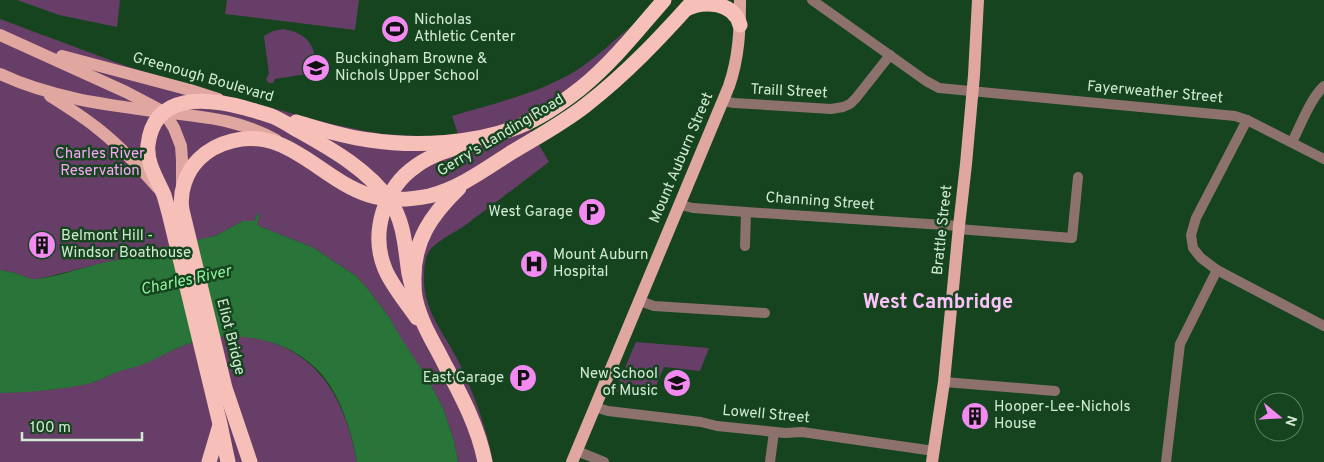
<svg xmlns="http://www.w3.org/2000/svg" width="1324" height="462" viewBox="0 0 1324 462" font-family="Overpass,sans-serif">
  <style>
    .green { fill: #673e67 }
    .water { fill: #297438 }
    .lines { fill: none; stroke-linecap: round; stroke-linejoin: round }
    .minor { stroke: #8d716d; stroke-width: 10 }
    .major { stroke: #dfa79f; stroke-width: 12 }
    .highway { stroke: #f6c0b9; stroke-width: 15 }
    .labels { text-anchor: middle; dominant-baseline: central; stroke-width: 5; stroke-linejoin: round; paint-order: stroke }
    .poi-label { font-size: 15px; fill: #d2ead4; stroke: #16441f; text-anchor: start }
    .street-label { font-size: 15px; fill: #d2ead4; stroke: #16441f }
    .park-label { font-size: 15px; fill: #fba4f9; stroke: #16441f }
    .water-label { font-size: 16px; font-style: italic; fill: #92f49f; stroke: #16441f }
    .district-label { font-size: 20px; font-weight: bold; fill: #fdc2fb; stroke: #16441f }
  </style>
  <rect width="100%" height="100%" fill="#16441f"/>
  <g class="green">
    <path d="M17,0h103l-3,27 -58,-12z"/>
    <path d="M227,0h132l-4,30 -130,-16z"/>
    <path d="M0,19l126,47 82,25 124,33 33,7 18,3 34,2h17l24,-2 -6,-18c40,-12 84,-22 120,-43 22,-13 39,-30 58,-46l-19,23 -35,37 -52,32 25,43c-28,21 -56,43 -85,64 -9,6 -28,16 -34,24 -5,6 -5,14 -6,22 -2,42 22,61 38,97 14,30 25,61 31,93h-35l-4,-21 -11,-33 -17,-32 -26,-38 -11,-21 -22,-29 -11,-12 -42,-28 -55,-22 -2,-2 3,-9 -2,-1 -4,7h-11l-28,15 -177,43h-7l-16,-6 -15,-3z"/>
    <path d="M283,29c26,4 36,20 30,44l-38,6 -2,4c-4,1 -6,-1 -7,-4l3,-5 -5,-38 9,-5z"/>
    <path d="M243,336c73,10 101,58 114,126h-357v-69l56,-4 39,-7 21,-10 27,-8 43,-20 35,-7z"/>
    <path d="M636,342l73,6 -9,23 -36,-4 -12,28 -37,-4z"/>
  </g>
  <path class="water" d="M258,214l2,1 -3,9 2,2 55,22 42,28 11,12 22,29 12,21 25,38 17,32 11,33 4,21h-101c-5,-26 -12,-52 -26,-75 -30,-48 -95,-61 -146,-42 -14,5 -27,13 -41,19 -9,4 -20,5 -29,9 -7,2 -14,7 -21,9 -7,3 -15,3 -22,5 -24,3 -48,6 -72,6v-123l15,3 16,6h7l20,-4 44,-12 29,-6 29,-9 55,-12 28,-15h11z"/>
  <g class="lines">
    <g class="minor">
      <path d="M812,0l114,81 13,7 296,28 12,4 77,39"/>
      <path d="M723,101l11,2 97,6 12,-2 7,-3 6,-6 34,-43"/>
      <path d="M1247,120l-51,98 -5,17 2,13 8,10 16,12 107,56"/>
      <path d="M1292,142c9,-17 18,-43 32,-56"/>
      <path d="M680,205l13,3 53,4 213,14"/>
      <path d="M958,229l114,9 6,-61"/>
      <path d="M745,246l1,-34"/>
      <path d="M640,301l14,5 111,7"/>
      <path d="M944,382l111,9"/>
      <path d="M595,407l13,4 93,11 16,4 68,7 17,-1 132,19"/>
      <path d="M577,451l27,11"/>
      <path d="M770,462l4,-30"/>
      <path d="M1166,462l14,-118 37,-74"/>
    </g>
    <g class="major">
      <path d="M0,35l126,57 38,20 10,16 7,18 1,14v25"/>
      <path d="M62,56l128,34 28,9"/>
      <path d="M0,74c51,24 107,31 162,38 41,5 77,7 114,28"/>
      <path d="M50,96c16,10 32,20 47,32 23,18 42,39 61,60"/>
      <path d="M572,462l157,-376c10,-29 11,-56 11,-86"/>
      <path d="M932,462l12,-80 15,-156 7,-62 8,-89 4,-75"/>
    </g>
    <g class="highway">
      <path d="M686,9c18,-9 48,-7 54,16"/>
      <path d="M296,122c24,7 48,15 73,18 46,7 107,4 151,-14 22,-9 42,-23 61,-38 31,-25 57,-58 83,-88"/>
      <path d="M459,188c-28,27 -46,53 -45,93 0,7 0,13 2,20 5,22 18,42 28,62 17,32 34,63 41,99"/>
      <path d="M417,318c-11,-16 -25,-32 -32,-49 -15,-36 -1,-81 31,-103 13,-10 30,-15 46,-20"/>
      <path d="M209,462l11,-37"/>
      <path d="M228,462l-8,-38 -50,-207c-2,-8 -4,-15 -6,-22 -7,-16 -18,-32 -16,-50 6,-53 59,-47 97,-37 9,3 20,5 29,9 9,4 18,10 27,15 32,18 67,38 89,69 15,22 15,48 19,73 2,8 4,17 6,26"/>
      <path d="M250,462l-25,-74 -43,-178c-3,-18 4,-38 17,-51 9,-9 21,-15 33,-18 55,-15 89,39 137,54 19,6 40,5 60,1 29,-7 55,-26 80,-42 26,-16 53,-30 77,-49 41,-32 73,-66 108,-105"/>
    </g>
  </g>
  <defs>
    <g id="stadium-disc" transform="scale(1.4375)"><circle r="9.5" fill="#f38af2" stroke="#16441f"/><path d="M0-5a6.5 5 0 1 0 0 10a6.5 5 0 1 0 0-10ZM-3.5-1.8h7v3.6h-7Z" fill="#111"/></g>
    <g id="school-disc" transform="scale(1.4375)"><circle r="9.5" fill="#f38af2" stroke="#16441f"/><path d="M0-5L7-2L0 1L-7-2ZM-4 1L0 2.5L4 1V4Q0 6-4 4Z" fill="#111"/></g>
    <g id="parking-disc" transform="scale(1.4375)"><circle r="9.5" fill="#f38af2" stroke="#16441f"/><path d="M-3.5-5.5H1a3.5 3.5 0 0 1 0 7H-1V5.5H-3.5ZM-1-3.4V-.6H.8a1.4 1.4 0 0 0 0-2.8Z" fill="#111"/></g>
    <g id="building-disc" transform="scale(1.4375)"><circle r="9.5" fill="#f38af2" stroke="#16441f"/><path d="M-4-6H4V6H1V3H-1V6H-4ZM-2.5-4.3h1.7v1.8h-1.7ZM.8-4.3h1.7v1.8H.8ZM-2.5-1h1.7V.8h-1.7ZM.8-1h1.7V.8H.8Z" fill="#111"/></g>
    <g id="hospital-disc" transform="scale(1.4375)"><circle r="9.5" fill="#f38af2" stroke="#16441f"/><path d="M-5-5h3v3.5h4V-5h3V5h-3V1.5h-4V5h-3Z" fill="#111"/></g>
  </defs>
  <g fill-rule="evenodd">
    <use href="#stadium-disc" x="395" y="29"/>
    <use href="#school-disc" x="316" y="68"/>
    <use href="#parking-disc" x="592" y="212"/>
    <use href="#building-disc" x="42" y="245"/>
    <use href="#hospital-disc" x="534" y="264"/>
    <use href="#parking-disc" x="523" y="378"/>
    <use href="#school-disc" x="677" y="383"/>
    <use href="#building-disc" x="975" y="416"/>
  </g>
  <g class="labels">
    <g class="poi-label">
      <text x="414" y="20">Nicholas<tspan x="414" dy="17">Athletic Center</tspan></text>
      <text x="335" y="59">Buckingham Browne &amp;<tspan x="335" dy="17">Nichols Upper School</tspan></text>
      <text x="573" y="212" text-anchor="end">West Garage</text>
      <text x="61" y="236">Belmont Hill -<tspan x="61" dy="17">Windsor Boathouse</tspan></text>
      <text x="553" y="255">Mount Auburn<tspan x="553" dy="17">Hospital</tspan></text>
      <text x="658" y="374" text-anchor="end">New School<tspan x="658" dy="17">of Music</tspan></text>
      <text x="504" y="378" text-anchor="end">East Garage</text>
      <text x="994" y="407">Hooper-Lee-Nichols<tspan x="994" dy="17">House</tspan></text>
    </g>
    <g class="street-label">
      <text transform="translate(203 78) rotate(16)">Greenough Boulevard</text>
      <text transform="translate(789 92) rotate(3)">Traill Street</text>
      <text transform="translate(1155 93) rotate(5)">Fayerweather Street</text>
      <text transform="translate(501 136) rotate(-31)">Gerry's Landing Road</text>
      <text transform="translate(682 158) rotate(-67)">Mount Auburn Street</text>
      <text transform="translate(820 202) rotate(4)">Channing Street</text>
      <text transform="translate(943 230) rotate(-84)">Brattle Street</text>
      <text transform="translate(230 337) rotate(76)">Eliot Bridge</text>
      <text transform="translate(766 415) rotate(5)">Lowell Street</text>
    </g>
    <g class="park-label">
      <text x="100" y="154">Charles River<tspan x="100" dy="17">Reservation</tspan></text>
    </g>
    <g class="water-label">
      <text transform="translate(186 281) rotate(-12)">Charles River</text>
    </g>
    <g class="district-label">
      <text x="938" y="303">West Cambridge</text>
    </g>
  </g>
  <g transform="translate(1279 417) rotate(108)"><circle r="24" fill="#16441f" stroke="#618667"/>
  <path d="M0-4L9 19L0 12L-9 19Z" fill="#f38af2"/>
  <text y="-8" font-size="14" font-weight="bold" text-anchor="middle" fill="#d2ead4">N</text>
  </g>
  <path d="M22 432v8h120v-8" fill="none" stroke="#d2ead4" stroke-width="2.5"/>
  <text x="30" y="432" font-size="15" fill="#d2ead4" stroke="#16441f" stroke-width="4" paint-order="stroke">100 m</text>
</svg>
